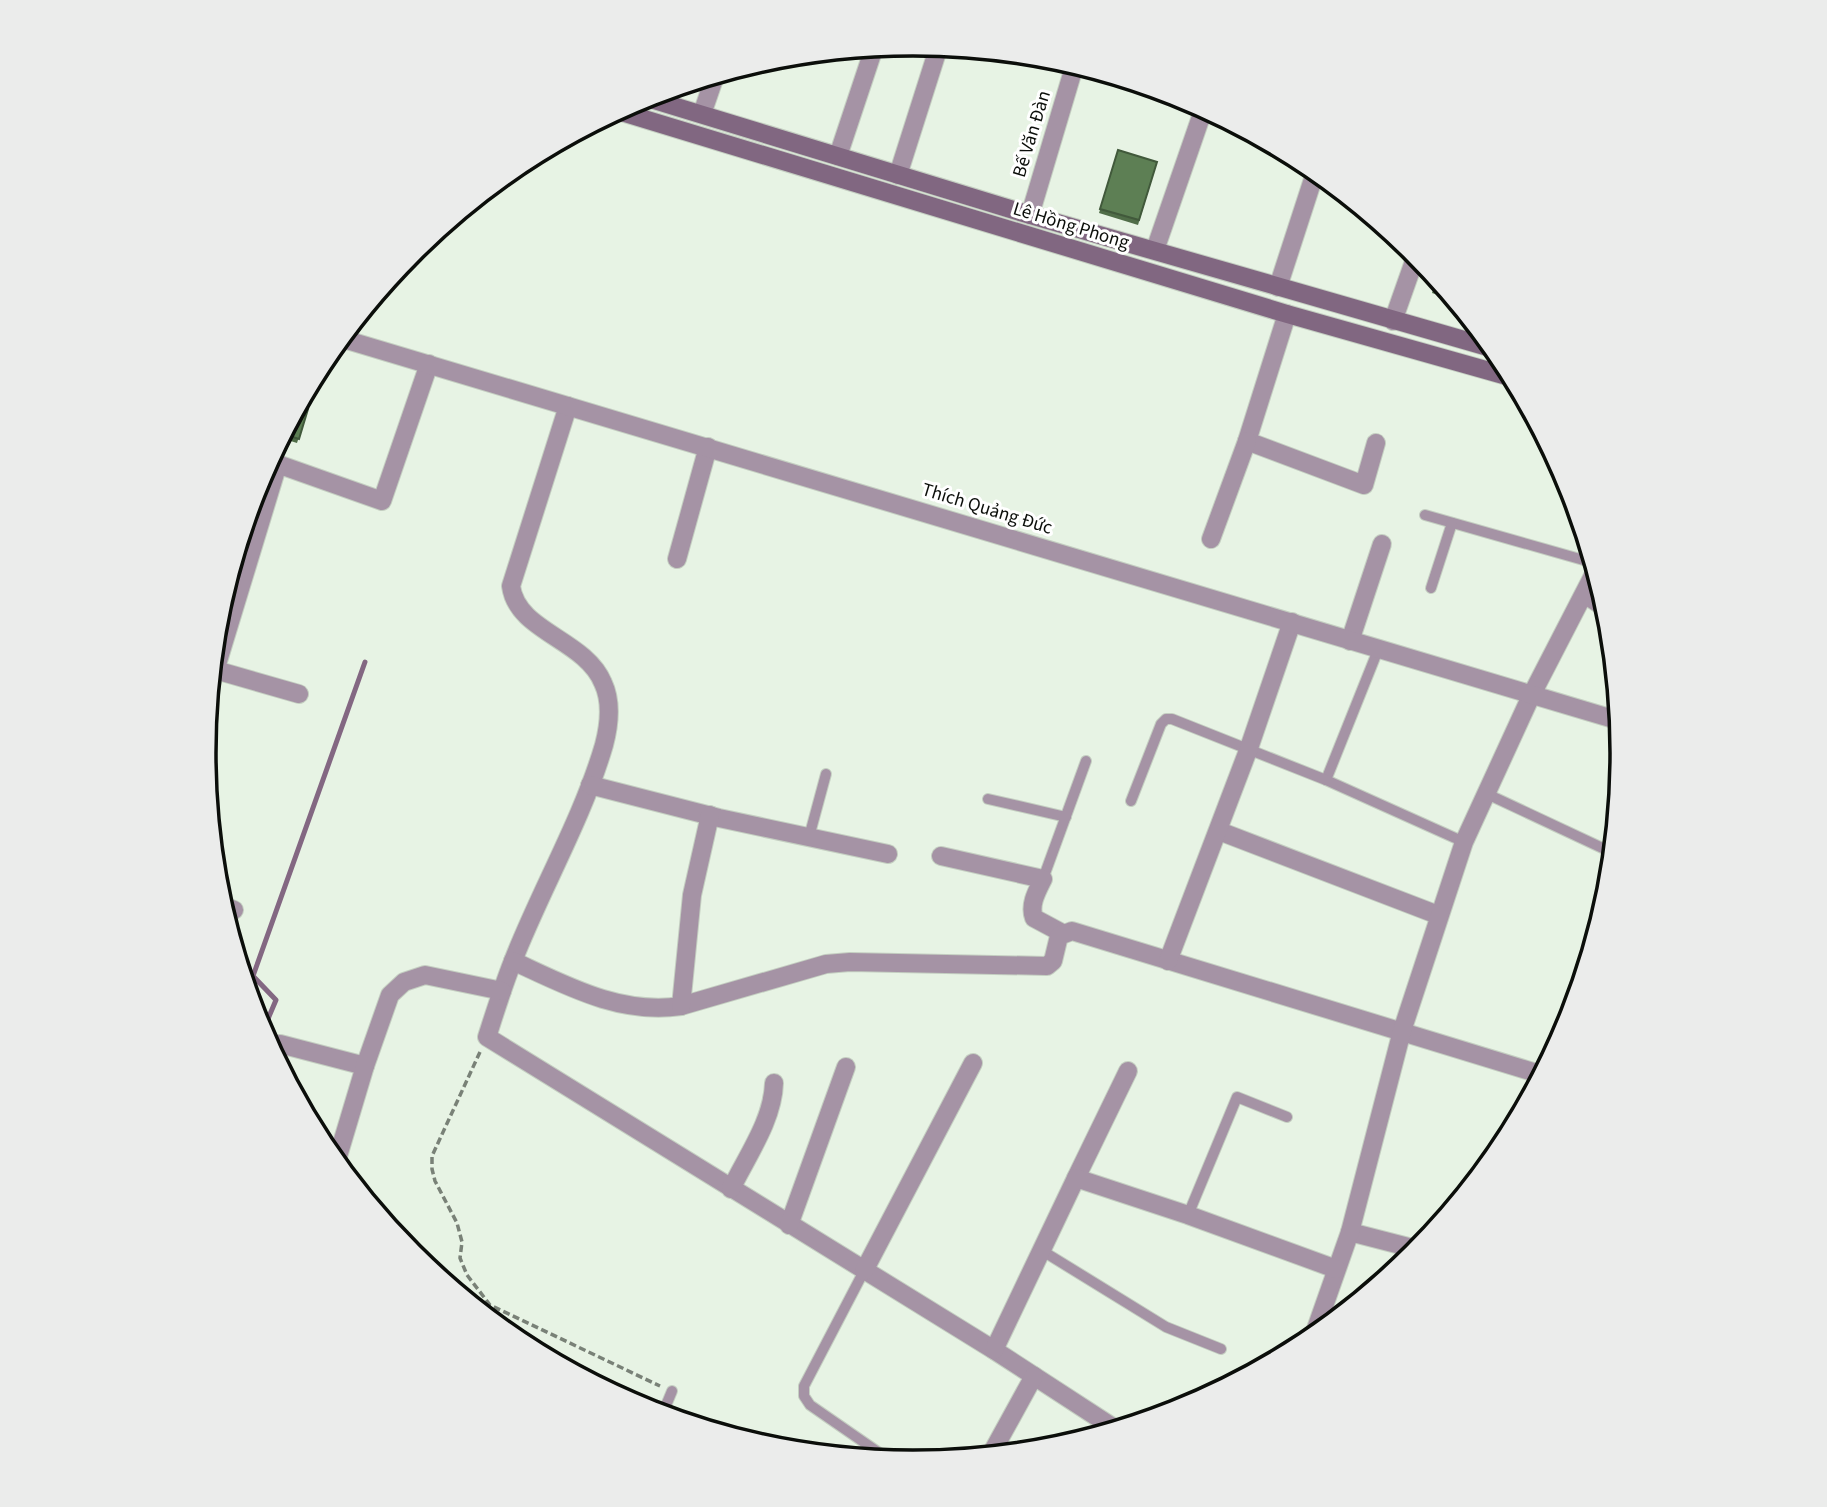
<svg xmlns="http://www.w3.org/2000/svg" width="1827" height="1507" viewBox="0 0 1827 1507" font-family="'Source Sans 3',sans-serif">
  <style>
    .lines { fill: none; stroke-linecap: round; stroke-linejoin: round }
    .stream { stroke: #836782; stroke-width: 5 }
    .service-casing { stroke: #c4cec1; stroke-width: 12 }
    .minor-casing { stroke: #c4cec1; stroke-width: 20 }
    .tertiary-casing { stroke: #c4cec1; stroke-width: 20 }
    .secondary-casing { stroke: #c4cec1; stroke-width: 20 }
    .path { stroke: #798177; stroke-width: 3.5; stroke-dasharray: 7 3.5; stroke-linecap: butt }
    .service { stroke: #a593a5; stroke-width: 10 }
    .minor { stroke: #a593a5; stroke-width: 18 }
    .tertiary { stroke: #a593a5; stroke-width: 18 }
    .secondary { stroke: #816781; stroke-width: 18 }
    .wall { fill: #506d48 }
    .building { fill: #5d7f54; stroke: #41593b; stroke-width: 2 }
    .labels { text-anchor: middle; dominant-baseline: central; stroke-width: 6; stroke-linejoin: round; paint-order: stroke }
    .street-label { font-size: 19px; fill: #0b0e0a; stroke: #fff }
    .rim { fill: none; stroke: #0b0e0a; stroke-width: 3.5 }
  </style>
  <rect width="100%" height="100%" fill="#e7f3e4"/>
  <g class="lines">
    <path class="stream" d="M262,1033l14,-33 -23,-24 112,-314"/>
    <g class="service-casing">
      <g id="service">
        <path d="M1425,515l169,48"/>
        <path d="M1431,588l21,-65"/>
        <path d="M1582,597l28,19"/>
        <path d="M1326,780l52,-130"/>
        <path d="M1485,793l128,60"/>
        <path d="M988,799l78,18"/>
        <path d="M1131,801l30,-77 5,-5h6l154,61 138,62"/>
        <path d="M809,837l17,-63"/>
        <path d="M1043,879l43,-118"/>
        <path d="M1188,1215l49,-118 50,20"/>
        <path d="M1041,1250l125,77 55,22"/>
        <path d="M864,1271l-60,115v10l6,9 81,56"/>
        <path d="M662,1415l10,-24"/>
      </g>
    </g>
    <g class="minor-casing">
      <g id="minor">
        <path d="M702,114l13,-38"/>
        <path d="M838,156l36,-108"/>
        <path d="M898,175l41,-129"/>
        <path d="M1030,215l45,-151"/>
        <path d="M1155,250l49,-142"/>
        <path d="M1278,287l38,-117"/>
        <path d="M1287,314l-40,127 117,44 12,-42"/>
        <path d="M1393,321l24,-68"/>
        <path d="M568,406l-57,180c6,46 74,53 92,97 9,19 6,43 1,62 -22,75 -63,144 -91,216 -10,25 -18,51 -26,76l507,313 123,80"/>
        <path d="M269,461l113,40 47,-137"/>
        <path d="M1211,539l36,-98"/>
        <path d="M677,559l31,-112"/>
        <path d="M1350,641l32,-97"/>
        <path d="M212,669l87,25"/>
        <path d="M211,684l67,-220"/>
        <path d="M590,785l129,33 169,36"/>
        <path d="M1219,831l219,84"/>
        <path d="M941,856l102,23c-6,12 -14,26 -9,39l28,15"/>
        <path d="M221,905l13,5"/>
        <path d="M513,961c54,25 107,54 168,45l145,-42 24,-2 197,4 6,-5 6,-25 13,-5 471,144"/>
        <path d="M1168,961l81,-213 43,-126"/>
        <path d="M681,1006l11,-111 18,-80"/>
        <path d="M280,1044l85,22"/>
        <path d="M336,1163l29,-97 25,-71 14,-13 21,-7 77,16"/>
        <path d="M1076,1178l52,-107"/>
        <path d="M731,1189c16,-33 42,-69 43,-106"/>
        <path d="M789,1225l57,-158"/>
        <path d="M1350,1232l70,18"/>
        <path d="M864,1271l109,-208"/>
        <path d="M1312,1340l38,-108 52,-201 62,-189 67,-146 65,-126"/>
        <path d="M994,1350l82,-172 112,37 148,54"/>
        <path d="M990,1456l44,-80"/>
      </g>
    </g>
    <g class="tertiary-casing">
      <path id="tertiary" d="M340,338l1280,383"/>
    </g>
    <g class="secondary-casing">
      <g id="secondary">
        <path d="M644,97l386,118 465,134"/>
        <path d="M618,111l669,203 227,64"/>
      </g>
    </g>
    <path class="path" d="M480,1052l-48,104v13l3,12 22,42 5,19 -2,16 7,17 23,30 170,81"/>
    <use href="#service" class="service"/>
    <use href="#minor" class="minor"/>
    <use href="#tertiary" class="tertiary"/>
    <use href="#secondary" class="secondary"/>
  </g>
  <g class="wall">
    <path d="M1118,150l39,12 -19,63 -39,-12z"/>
    <path d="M1437,278l19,23 -24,-8z"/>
    <path d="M298,407l10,2 -11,34 -16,-5z"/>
  </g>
  <g class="building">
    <path d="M1118,150l39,12 -18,58 -39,-11z"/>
    <path d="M1437,278l14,17 -18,-6z"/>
    <path d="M298,407l10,2 -9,30 -16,-5z"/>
  </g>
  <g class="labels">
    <g class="street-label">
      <text transform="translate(1032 134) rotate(-73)">Bế Văn Đàn</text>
      <text transform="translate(1071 226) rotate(17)">Lê Hồng Phong</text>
      <text transform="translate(987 509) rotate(17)">Thích Quảng Đức</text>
    </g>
  </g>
  <path d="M0 0H1827V1507H0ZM216 753a697 697 0 1 1 1394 0a697 697 0 1 1-1394 0Z" fill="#ebeceb" fill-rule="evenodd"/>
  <path class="rim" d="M216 753a697 697 0 1 1 1394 0a697 697 0 1 1-1394 0Z"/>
</svg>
